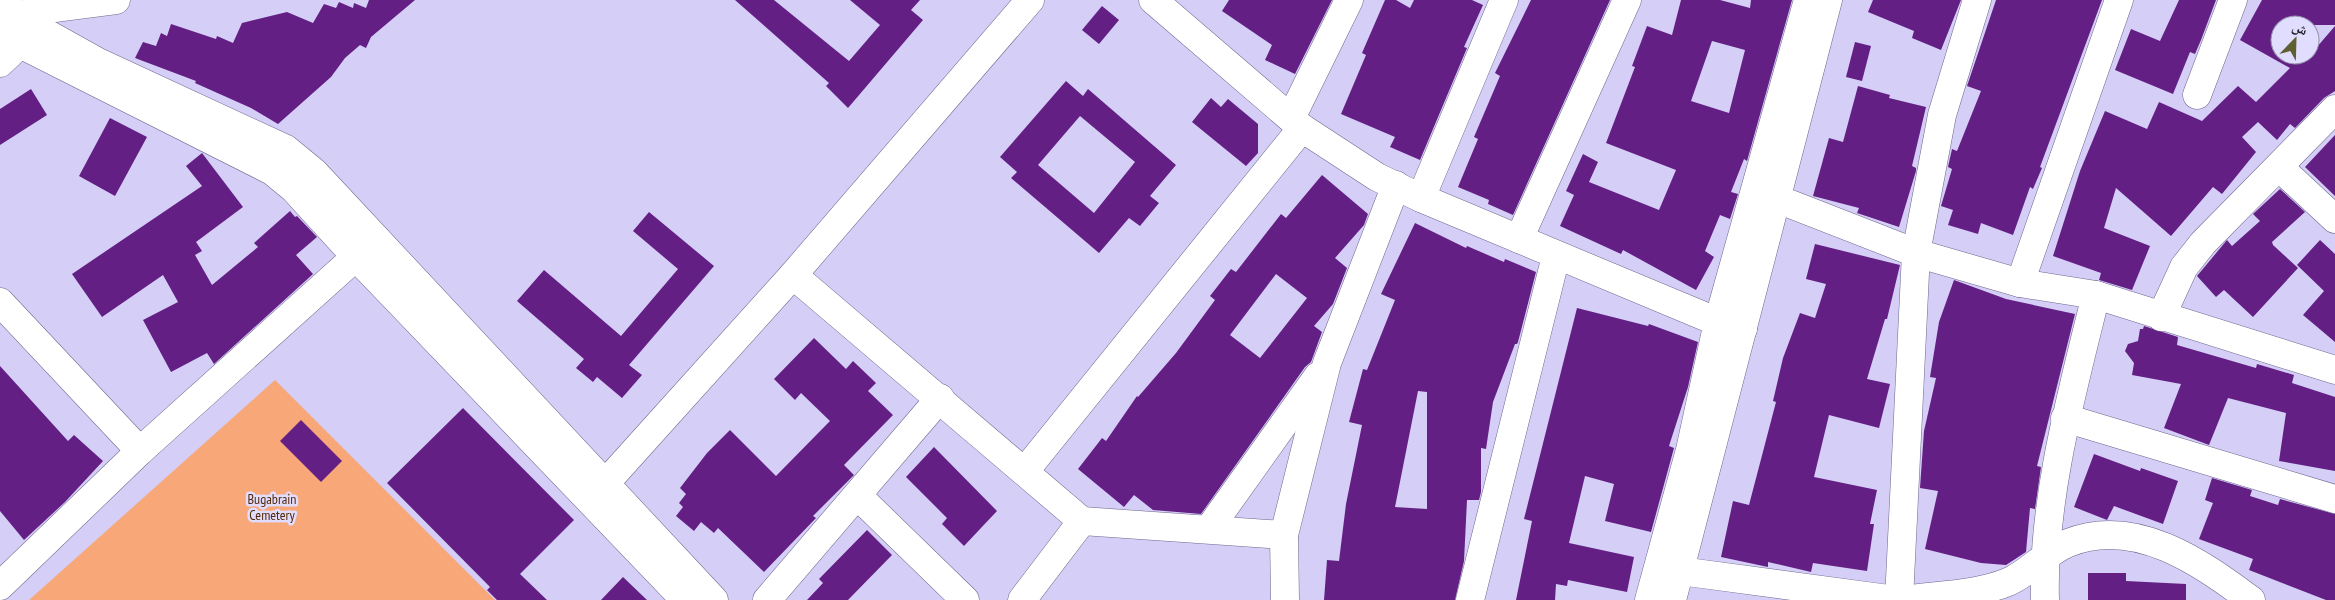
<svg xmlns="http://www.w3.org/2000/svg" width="2335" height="600" viewBox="0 0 2335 600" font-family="'PT Sans Narrow','Noto Naskh Arabic',sans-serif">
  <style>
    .green { fill: #f8a878 }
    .building { fill: #641f85; fill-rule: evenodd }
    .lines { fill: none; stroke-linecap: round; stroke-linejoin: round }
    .minor-casing { stroke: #6d678c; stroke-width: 29 }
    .minor { stroke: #fff; stroke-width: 28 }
    .labels { text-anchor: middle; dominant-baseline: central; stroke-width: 5; stroke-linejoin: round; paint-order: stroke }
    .park-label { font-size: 14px; fill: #532807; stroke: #e1ddfe }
  </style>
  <rect width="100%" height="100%" fill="#d5cef7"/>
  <path class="green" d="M275,380l220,220h-466z"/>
  <g class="building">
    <path d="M369,0h46l-44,37 -5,11 -6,-3 -15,13 -14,19 -53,47 -27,-16 -56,-25 1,-2 -61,-23 8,-16 13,4 5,-13 6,3 4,-12 45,15 1,-3 16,7 9,-20 45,-11 26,11 11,-19 12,4 3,-6 14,6 1,-5 12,5z"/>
    <path d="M735,0h39l75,61 31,-36 -30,-25h70l-9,10 12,10 -75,88 -22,-22 3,-3z"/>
    <path d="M1229,0h103l-37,74 -30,-14 7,-15 -50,-34z"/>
    <path d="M1385,0h11l14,8 4,-8h58l11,5 -19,42 3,1 -47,112 -30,-13 5,-10 -54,-23 25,-59 -4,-2z"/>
    <path d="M1531,0h79l-97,215 -25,-11 1,-4 -31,-13 20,-48 -4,-2 26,-61 -5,-3z"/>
    <path d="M1681,0h39l30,8 1,-8h41l-45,161 -3,-2 -13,33 7,2 -8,25 -10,-4 -15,36 9,6 -18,33 -73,-40 -2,4 -61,-28 14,-31 -8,-4 17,-37 15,8 -9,20 70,28 17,-40 -70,-27 29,-76 -3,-1 15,-40 25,9zM1712,41l33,9 -16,63 -38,-12z"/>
    <path d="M1873,0h88l-20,50 -29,-12 2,-7 -46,-19z"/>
    <path d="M1996,0h106l-62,167 2,1 -9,21 -3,-2 -17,48 -32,-12 -3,11 -30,-9 5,-15 -12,-4 11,-37 -4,-2 4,-18 5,2 24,-60 -14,-5z"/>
    <path d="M2179,0h37l-15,40 -6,14 -5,-2 -17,42 -58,-24 16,-41 29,12z"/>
    <path d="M2262,0h73v25h-55v30h30l25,-29v65l-11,7 -29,30 -5,-4 -13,16 -19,-18 -16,15 14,15 -34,42 -9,-7 -42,49 -55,-48 -12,40 46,18 -18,44 -33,-10 2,-7 -48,-17 27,-85 25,-60 42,18 12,-27 43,19 36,-35 18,16 34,-34 -50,-28z"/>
    <path d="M1102,6l17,14 -20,24 -17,-14z"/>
    <path d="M1855,42l16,4 -9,35 -16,-4z"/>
    <path d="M1066,81l17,15 5,-7 88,76 -26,31 9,7 -19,23 -11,-8 -30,35 -88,-75 6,-6 -17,-15zM1080,116l55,46 -41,51 -56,-48z"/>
    <path d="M1858,86l32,9 -1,3 37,9 -14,59 4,2v3l-17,56 -42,-14 2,-5 -46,-12 16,-58 14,4z"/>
    <path d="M31,89l16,26 -47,30v-36z"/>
    <path d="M1211,98l10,9 7,-8 30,25v29l-12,13 -54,-44z"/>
    <path d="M110,118l37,19 -32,59 -36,-20z"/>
    <path d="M2335,135v61l-30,-29z"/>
    <path d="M202,153l41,54 -47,35 6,9 -7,4 17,30 46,-38 -4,-4 36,-32 5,6 2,-1 20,21 -21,18 17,19 -99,90 -7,-11 -36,19 -28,-52 35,-18 -15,-27 -61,42 -30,-43 130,-88 -16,-20z"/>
    <path d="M1322,175l46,39 -4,11 -29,33 12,10 -14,36 -19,22 8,6 -11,30 -6,5 -104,147 -48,-4 -19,-15 -10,12 -46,-38 24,-31 4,3 31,-45 1,1 38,-44 39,-53 -5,-4 21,-27 5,3 45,-58 5,4zM1276,274l31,24 -47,60 -30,-23z"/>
    <path d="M2280,189l25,23 -33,30 1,3 25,23 -45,49 -29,-27 -8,7 -19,-21 30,-36 5,6 28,-25 -7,-7z"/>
    <path d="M649,212l65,54 -85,99 13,10 -20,23 -25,-21 -4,5 -17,-14 8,-9 -67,-58 27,-31 77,66 57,-67 -45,-38z"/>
    <path d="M1415,223l51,25 1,-2 37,16 1,-3 31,13 -18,70 -1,2h-2l-22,58 -7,47 -5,-1v44l-2,8h-12l-3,61 -9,39h-131l3,-40 12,1 7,-57 16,-79 -13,-3 14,-53 4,1 28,-70 -14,-6zM1418,391l9,1v117l-32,-2z"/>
    <path d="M2320,240l15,14v88l-32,-27 21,-24 -27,-26z"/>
    <path d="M1815,244l85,21 -13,54h-2l-18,60 23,5 -11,44 -50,-13 -15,62 63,13 -7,34h4l-7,47 -54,-8 -2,9 -43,-10v5l-47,-10 12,-56 16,4 27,-103 -3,-1 10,-43 17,-45 15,5 11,-34 -20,-5z"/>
    <path d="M1954,280l52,19 69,15 -38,152 4,1 -6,42 -5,-1 -4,44 -20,13 -25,-2 -56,-14 13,-58 -18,-3 4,-57 12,-53 -6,-1 9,-55z"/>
    <path d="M1577,308l71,18 1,-2 49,18 -10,45 -19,59 5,2 -23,84 -46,-11 9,-37 -29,-8 -16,67 65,14 -7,35 -59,-12 -1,6 -11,-2 -1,16h-39l16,-79 -8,-2z"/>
    <path d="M2144,326l34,11 -1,8 79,23 1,-4 37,11 -2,8 43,14v74l-56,-10 7,-48 -58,-15 -19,47 -45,-17 17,-44 -49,-9 2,-12 -9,-12 3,-7 10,-3 2,-12h3z"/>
    <path d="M814,338l32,31 7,-8 23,22 -8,8 25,24 -49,50 10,10 -41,41 3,2 -52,54 -46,-44 -4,5 -13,-11 -7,9 -18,-15 7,-9 -4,-4 7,-9 -6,-6 27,-35 23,-23 46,46 54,-55 -29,-28 -6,7 -21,-21z"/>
    <path d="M0,366l68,75 6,-6 29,26 -38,41 -41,38 -24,-29z"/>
    <path d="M463,408l111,112 -54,54 27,26h-50l-10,-10 3,-3 -103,-104z"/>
    <path d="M301,420l41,41 -21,21 -41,-41z"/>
    <path d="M934,447l63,64 -33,35 -22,-22 5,-6 -41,-41z"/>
    <path d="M2094,454l46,17 1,-3 37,13 -15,43 -49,-18 -7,14 -33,-13z"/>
    <path d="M2212,478l40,12 -2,6 28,9 2,-6 55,15v86h-9l-77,-30 4,-11 -54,-20 14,-36 -8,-3z"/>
    <path d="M867,530l25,25 -44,45h-41l16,-17 -4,-4z"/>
    <path d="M2088,573h38v8l60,3v16h-98z"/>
    <path d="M623,577l24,23h-46z"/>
  </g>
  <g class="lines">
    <g class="minor-casing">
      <g id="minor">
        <path d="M1153,0l149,128 75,49 44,21 297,124 25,7"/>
        <path d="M0,1l28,22 70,39 188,87 28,23 400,428"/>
        <path d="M10,24l8,-8 21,-6 77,-10"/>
        <path d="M0,31l20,13 252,127 22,18 62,68 329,343"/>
        <path d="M0,63l20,-19 9,-13"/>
        <path d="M2197,95l36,-95"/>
        <path d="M1291,118l58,-118"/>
        <path d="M2279,167l56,52"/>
        <path d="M1421,198l83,-198"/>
        <path d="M1775,198l141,55 104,30 76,12 239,75"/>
        <path d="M1519,239l108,-239"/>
        <path d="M793,275l289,246 -60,79"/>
        <path d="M2020,283l99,-283"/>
        <path d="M0,302l140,149"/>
        <path d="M2161,317l23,-50 19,-24 132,-134"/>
        <path d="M2065,418l270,81"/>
        <path d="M1025,471l277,-343"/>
        <path d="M858,496l107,104"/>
        <path d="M593,497l200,-222 237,-275"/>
        <path d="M1082,521l202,14"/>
        <path d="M1209,529l109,-153"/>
        <path d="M1680,571l216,29"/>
        <path d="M0,586l140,-135 230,-207"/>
        <path d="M767,600l173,-202"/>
        <path d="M1285,600l-1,-65 43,-172 69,-178"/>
        <path d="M1470,600l86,-344"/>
        <path d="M1649,600l41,-150 28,-128 90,-322"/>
        <path d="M1672,600l156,-600"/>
        <path d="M1899,600l17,-347 26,-138 35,-115"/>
        <path d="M1903,600c34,-5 73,-5 105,-18 21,-9 38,-30 60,-39 67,-27 132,19 183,57"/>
        <path d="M2045,600c-3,-100 27,-208 51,-305"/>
      </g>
    </g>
    <use href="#minor" class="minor"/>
  </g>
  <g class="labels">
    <g class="park-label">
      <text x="272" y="499">Bugabrain<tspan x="272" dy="16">Cemetery</tspan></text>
    </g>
  </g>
  <g transform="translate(2295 40) rotate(23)"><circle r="24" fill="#e1ddfe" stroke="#9591ab"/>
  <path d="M0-4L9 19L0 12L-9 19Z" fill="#5e612f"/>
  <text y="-8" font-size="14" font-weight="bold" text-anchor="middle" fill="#221f2e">ش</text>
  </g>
</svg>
